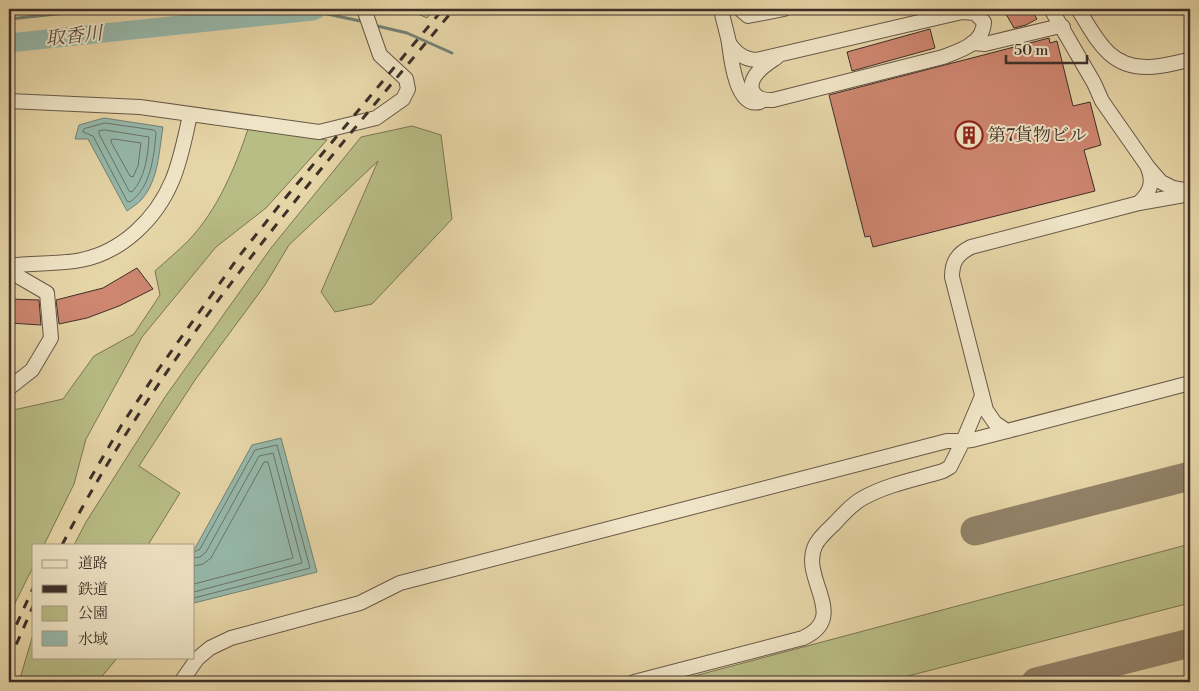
<svg xmlns="http://www.w3.org/2000/svg" width="1199" height="691" viewBox="0 0 1199 691" font-family="'Libre Bodoni','Noto Serif JP',serif">
  <style>
    .green { fill: #b8bc85; stroke: #7b7656 }
    .water { fill: #96b8aa; stroke: #738176 }
    .lines { fill: none; stroke-linecap: round; stroke-linejoin: round }
    .shore { stroke: #6a7469; stroke-width: 1 }
    .stream { stroke: #738176; stroke-width: 3 }
    .river { stroke: #96b8aa; stroke-width: 19 }
    .taxiway { stroke: #928268; stroke-width: 29 }
    .building { fill: #ce8670; stroke: #3e2f28 }
    .minor-casing { stroke: #685848; stroke-width: 16 }
    .minor { stroke: #efe4c6; stroke-width: 14 }
    .rail { stroke: #3e2f28; stroke-width: 3; stroke-dasharray: 9 9; stroke-linecap: butt }
    .labels { text-anchor: middle; dominant-baseline: central; stroke-width: 4; stroke-linejoin: round; paint-order: stroke }
    .poi-label { font-size: 18px; fill: #3e2f28; stroke: #efe4c6; text-anchor: start }
    .water-label { font-size: 19px; font-style: italic; fill: #504a42; stroke: #efe4c6 }
  </style>
  <rect width="100%" height="100%" fill="#e6d5a7"/>
  <filter id="stains"><feTurbulence type="fractalNoise" baseFrequency=".004" numOctaves="4"/><feColorMatrix values="0 0 0 0 .2 0 0 0 0 .09 0 0 0 0 .02 0 0 0 .5 -.17"/></filter>
  <radialGradient id="worn" r=".72"><stop offset=".6" stop-color="#630" stop-opacity="0"/><stop offset="1" stop-color="#630" stop-opacity=".3"/></radialGradient>
  <g class="green">
    <path d="M410,9h25l-8,9 -18,-8z"/>
    <path d="M412,126l29,9 11,84 -80,85 -37,8 -14,-20 57,-131 -89,84 -24,40 -70,95 -56,86 41,27 -32,52h-74l12,-23 79,-125 106,-149 90,-111z"/>
    <path d="M248,129l79,11 -61,68 -50,39 -74,90 -56,102 -12,45 -30,61h-10v20l-25,50v-204l54,-12 31,-43 40,-22 26,-39 -5,-24c11,-10 23,-20 34,-31 29,-31 46,-72 59,-111z"/>
    <path d="M1190,544v59l-305,79h-213z"/>
    <path d="M34,631v26h84l-19,23 -11,2h-69z"/>
  </g>
  <g class="water">
    <path d="M104,118l59,9c-4,23 -4,52 -21,72 -4,5 -10,8 -15,12l-39,-72h-13l4,-14z"/>
    <path d="M281,438l36,134 -123,31v-53l58,-105z"/>
  </g>
  <g class="lines">
    <g class="shore">
      <path d="M105,123l49,7 2,2c-2,25 -5,55 -26,70l-3,-1 -34,-65 -10,-4 1,-3z"/>
      <path d="M105,130l44,7c-1,19 -4,41 -17,55l-3,-1 -30,-57v-3z"/>
      <path d="M114,139l27,4 -3,23 -5,11 -3,-1 -19,-34v-2z"/>
      <path d="M194,552l6,-3 55,-99 22,-5 33,123 -116,30"/>
      <path d="M194,558l6,-1 6,-5 53,-96 14,-3 29,110 -108,29"/>
      <path d="M194,566l9,-2 8,-6 53,-96h4l25,96 -99,26"/>
    </g>
    <g class="stream">
      <path d="M313,11l52,11"/>
      <path d="M9,19l95,-10"/>
      <path d="M373,25l34,8 45,20"/>
    </g>
    <path class="river" d="M9,43l304,-32 4,-2"/>
    <g class="taxiway">
      <path d="M975,531l215,-55"/>
      <path d="M1036,682l154,-39"/>
    </g>
  </g>
  <g class="building">
    <path d="M1003,9h28l6,10 -11,6 -12,3z"/>
    <path d="M930,29l5,19 -83,23 -5,-19z"/>
    <path d="M1049,38l1,5 7,-2 16,65 17,-4 11,43 -17,5 11,41 -222,56 -3,-11 -5,1 -36,-142z"/>
    <path d="M137,268l16,21 -34,17 -32,12 -28,6 -3,-24 47,-12z"/>
    <path d="M9,299l30,1 2,25 -32,-2z"/>
  </g>
  <g class="lines">
    <g class="minor-casing">
      <g id="minor">
        <path d="M721,9c2,11 6,23 8,34 2,16 7,65 31,59"/>
        <path d="M740,9l8,7 36,-7"/>
        <path d="M1051,9l43,74 8,18 46,66 13,15 12,6 17,3"/>
        <path d="M1078,9c18,29 31,59 70,58 14,0 29,-5 42,-7"/>
        <path d="M729,43c7,10 14,16 27,17l206,-48 13,1 9,9c-1,22 -23,28 -41,35l-170,43c-20,1 -28,-13 -15,-28 5,-6 12,-10 19,-15"/>
        <path d="M972,43l13,1 71,-17h7"/>
        <path d="M9,101l131,6 179,25 57,-14 27,-19 5,-10 -2,-10 -26,-24 -16,-46"/>
        <path d="M1190,194l-51,9 -168,44c-14,7 -19,15 -19,30l34,133 9,13 12,8 183,-48"/>
        <path d="M1139,203c11,-11 15,-20 9,-35"/>
        <path d="M9,266c23,-4 48,-1 72,-6 41,-8 75,-41 91,-79 9,-21 13,-44 18,-66"/>
        <path d="M9,271l38,22 4,45 -19,32 -23,18"/>
        <path d="M181,682l16,-23 13,-11 21,-10 129,-35 40,-20 547,-142h16l19,-45"/>
        <path d="M634,682l169,-44c47,-21 -3,-59 12,-92 4,-9 13,-16 20,-23 8,-9 17,-19 28,-25 25,-14 54,-19 80,-27l7,-4 13,-26 9,-1 35,-9"/>
      </g>
    </g>
    <use href="#minor" class="minor"/>
    <g class="rail">
      <path d="M90,479l31,-53 37,-56 82,-115 42,-53 161,-193"/>
      <path d="M62,545c103,-198 251,-366 392,-536"/>
      <path d="M9,641l25,-55"/>
      <path d="M9,661l25,-57"/>
    </g>
  </g>
  <defs>
    <g id="building-ring" transform="scale(1.4375)"><circle r="9.5" fill="#efe4c6" stroke="#8f2418" stroke-width="1.5"/><path d="M-4-6H4V6H1V3H-1V6H-4ZM-2.5-4.3h1.7v1.8h-1.7ZM.8-4.3h1.7v1.8H.8ZM-2.5-1h1.7V.8h-1.7ZM.8-1h1.7V.8H.8Z" fill="#8f2418"/></g>
  </defs>
  <g fill-rule="evenodd">
    <use href="#building-ring" x="969" y="135"/>
  </g>
  <g class="labels">
    <g class="poi-label">
      <text x="988" y="135">第7貨物ビル</text>
    </g>
    <g class="water-label">
      <text transform="translate(74 36) rotate(-6)">取香川</text>
    </g>
  </g>
  <rect width="1199" height="691" fill="none" stroke="#e6d5a7" stroke-width="30"/>
  <rect x="10" y="10" width="1179" height="671" fill="none" stroke="#3e2f28" stroke-width="2.5"/>
  <rect x="15" y="15" width="1169" height="661" fill="none" stroke="#3e2f28"/>
  <rect x="32" y="544" width="162" height="115" fill="#efe4c6" stroke="#a89c87"/>
  <rect x="42" y="560" width="25" height="8" fill="#efe4c6" stroke="#a89c87"/>
  <text x="78" y="568" font-size="15" fill="#3e2f28">道路</text>
  <rect x="42" y="585" width="25" height="8" fill="#3e2f28" stroke="#a89c87"/>
  <text x="78" y="594" font-size="15" fill="#3e2f28">鉄道</text>
  <rect x="42" y="606" width="25" height="15" fill="#b8bc85" stroke="#a89c87"/>
  <text x="78" y="618" font-size="15" fill="#3e2f28">公園</text>
  <rect x="42" y="631" width="25" height="15" fill="#96b8aa" stroke="#a89c87"/>
  <text x="78" y="644" font-size="15" fill="#3e2f28">水域</text>
  <path d="M1006 55v8h81v-8" fill="none" stroke="#3e2f28" stroke-width="2.5"/>
  <text x="1014" y="55" font-size="15" fill="#3e2f28" stroke="#efe4c6" stroke-width="4" paint-order="stroke">50 m</text>
  <rect width="100%" height="100%" filter="url(#stains)"/>
  <rect width="100%" height="100%" fill="url(#worn)"/>
</svg>
